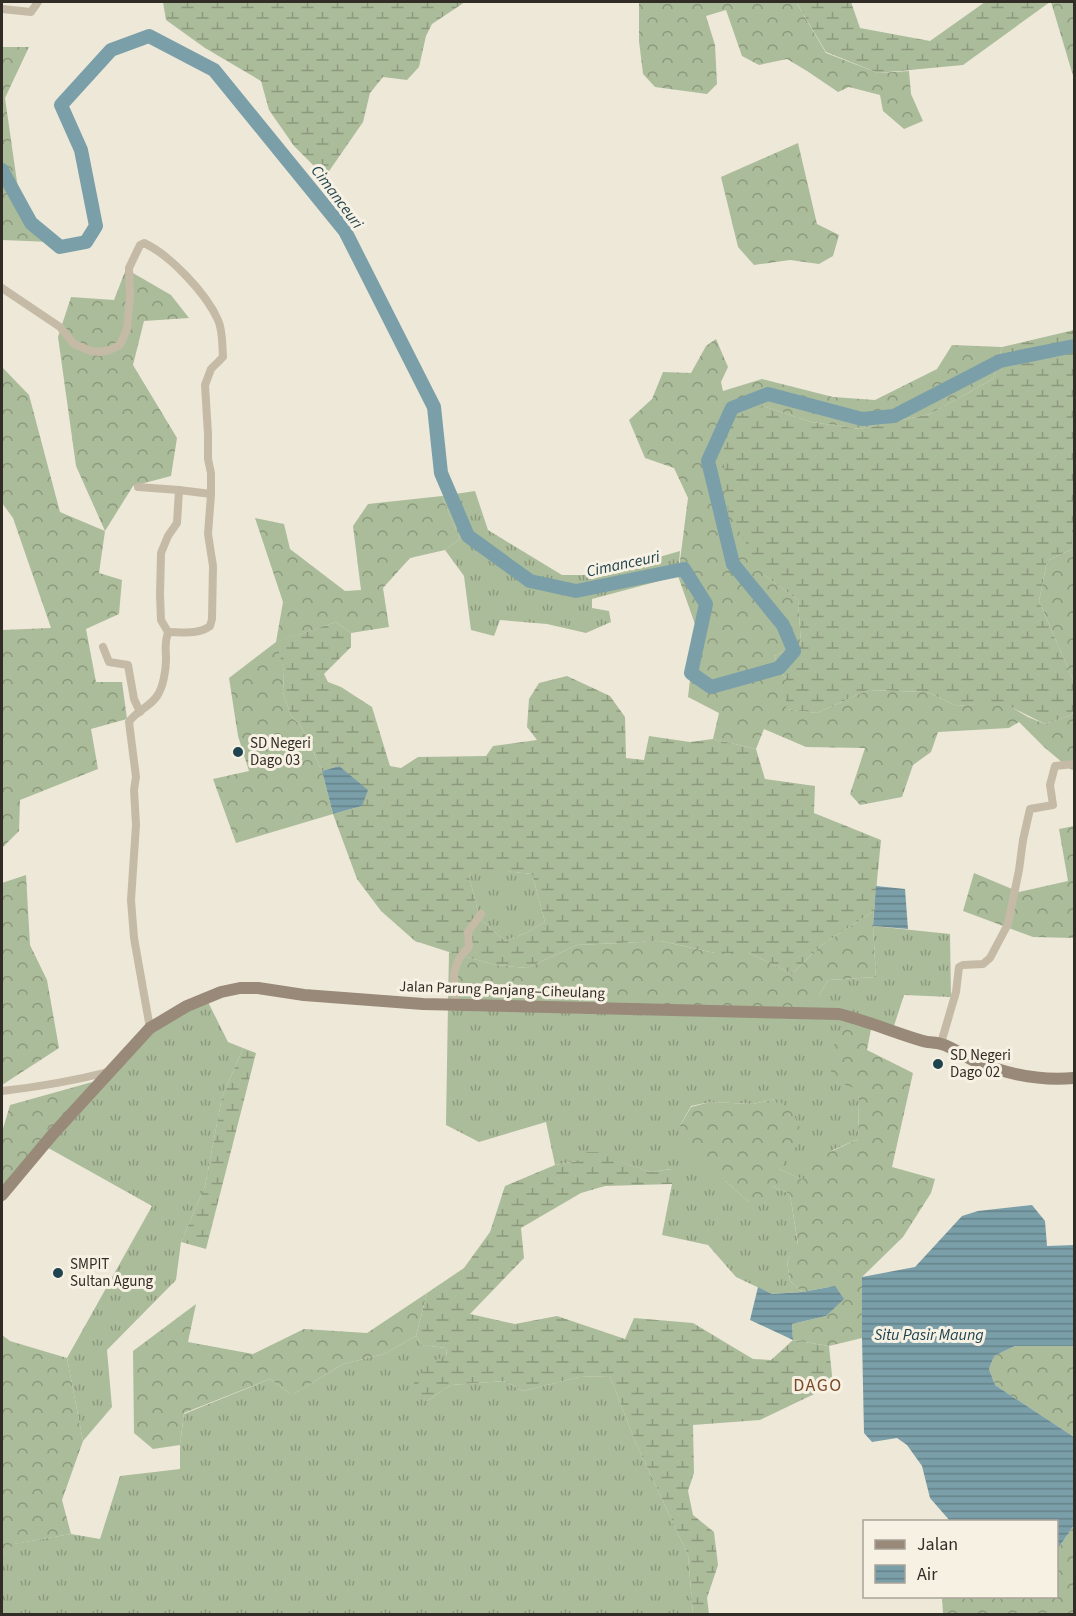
<svg xmlns="http://www.w3.org/2000/svg" width="1076" height="1616" viewBox="0 0 1076 1616" font-family="'Source Sans 3',sans-serif">
  <style>
    .grass { fill: url(#grass-tufts) }
    .forest { fill: url(#forest-crowns) }
    .wetland { fill: url(#wetland-marsh); fill-rule: evenodd }
    .water { fill: url(#water-rules) }
    .lines { fill: none; stroke-linecap: round; stroke-linejoin: round }
    .river { stroke: #7a9fa9; stroke-width: 14 }
    .street { stroke: #c5baa6; stroke-width: 8 }
    .secondary { stroke: #988978; stroke-width: 12 }
    .poi-dot { fill: #20444f; stroke: #f7f1e4; stroke-width: 2 }
    .labels { text-anchor: middle; dominant-baseline: central; stroke-width: 6; stroke-linejoin: round; paint-order: stroke }
    .poi-label { font-size: 15px; fill: #322c26; stroke: #f7f1e4; text-anchor: start }
    .street-label { font-size: 15px; fill: #322c26; stroke: #f7f1e4 }
    .water-label { font-size: 16px; font-style: italic; fill: #20444f; stroke: #f7f1e4 }
    .quarter-label { font-size: 18px; letter-spacing: 1.5px; fill: #7a4926; stroke: #f7f1e4 }
  </style>
  <defs>
    <pattern id="grass-tufts" width="24" height="20" patternUnits="userSpaceOnUse" patternTransform="scale(1.5)"><rect width="24" height="20" fill="#abbc9a"/><path d="M3 7l-1-3M5 7V3M7 7l1-3M15 17l-1-3M17 17v-4M19 17l1-3" fill="none" stroke="#8c997d"/></pattern>
    <pattern id="forest-crowns" width="20" height="18" patternUnits="userSpaceOnUse" patternTransform="scale(1.5)"><rect width="20" height="18" fill="#abbc9a"/><path d="M2 6a3 3 0 1 1 6 0M12 15a3 3 0 1 1 6 0" fill="none" stroke="#8c997d"/></pattern>
    <pattern id="wetland-marsh" width="20" height="14" patternUnits="userSpaceOnUse" patternTransform="scale(1.5)"><rect width="20" height="14" fill="#abbc9a"/><path d="M1 5h8M5 5V1M11 12h8M15 12V8" fill="none" stroke="#8c997d"/></pattern>
    <pattern id="water-rules" width="6" height="5" patternUnits="userSpaceOnUse" patternTransform="scale(1.5)"><rect width="6" height="5" fill="#7a9fa9"/><path d="M0 2.5h6" fill="none" stroke="#658289"/></pattern>
  </defs>
  <rect width="100%" height="100%" fill="#eee8d9"/>
  <g class="grass">
    <path d="M475,491l13,39 74,45h35l83,-24 -2,25 -86,23v9l17,3 2,11 -25,11 -39,-9 -47,-4 -6,16 -23,-6 -7,-54 -19,-26 15,-11 -18,-43z"/>
    <path d="M473,867l59,7 13,48 -19,11 -21,8 -25,-22 -11,-43z"/>
    <path d="M873,926l77,8 1,63 -47,-2 -11,34 -47,-11 9,70 4,10 -1,41 -25,11 -30,30 -24,-11 -3,-70 -23,5 -43,-2 -19,4 -13,23 45,50 26,23 23,-16 18,8 8,51 -11,15 3,21 12,11 -30,2 -36,-17 -28,-32 -46,-10 10,-51 -1,-15 -20,3 -34,-11h-40l-22,4 -9,-43 -67,20 -33,-17 2,-122 371,-7 9,-16 48,-3z"/>
    <path d="M206,998l22,44 15,6 -21,49 -17,89 -24,56 -5,38 -69,70 5,57 -29,34 -16,-83 85,-152 -109,-61 103,-115z"/>
    <path d="M416,1336l6,9 24,3 1,9 -20,44 24,-16 53,-4 19,10 56,-14 31,-1 25,65 53,114 5,59h-691v-58l11,-12 58,-10 29,5 20,-63 60,-7v-24l4,-31 86,-35 22,16 51,-31 41,-10z"/>
  </g>
  <g class="forest">
    <path d="M639,2h157l30,51 52,20 31,-2 2,23 12,27 -19,8 -21,-18 -3,-16 -31,-8 -11,5 -31,-21 -20,-12 -28,6 -17,-9 -16,-46 -20,6 9,29 2,39 -10,10 -52,-7 -12,-13 -4,-33z"/>
    <path d="M1051,2h23v77z"/>
    <path d="M2,47h27l-24,51 13,91 33,53 -49,-2z"/>
    <path d="M798,143l19,81 22,11 -6,21 -14,8 -29,-4 -36,5 -16,-18 -17,-70z"/>
    <path d="M126,269l45,26 18,23 -45,3 -11,44 44,73 -6,38 -38,10 -28,45 -6,42 23,7 -3,34 -33,15 10,53h26l5,37 -36,10 7,40 -78,31 -1,31 -17,17v-218l49,-2 -38,-110 -11,-15v-136l27,28 31,117 45,19 -29,-65 -18,-129 13,-40 43,3z"/>
    <path d="M716,339l12,28 -7,15 2,9 39,-12 71,18 42,3 62,-31 15,-24 50,2 -9,32 -63,35 -70,15 -49,-7 -48,-16v168l35,26 3,44 -27,12 12,24 1,29 30,4 51,-23 59,2 30,14 44,-5 27,16 17,7 27,-9 2,-7v62l-4,-1 -26,-22 -25,-25 -10,6 -71,4 -7,20 -18,13 -11,32 -42,8 -10,-11 15,-46 -59,-1 -42,-18 -8,20 -43,-10 6,-26 -31,-16 8,-70 -18,-51 10,-78 -14,-30 -29,-10 -16,-38 23,-21 11,-27 28,1 15,-27z"/>
    <path d="M442,496l18,43 -15,11 -35,8 -27,30 6,39 -38,6 -15,-11 -59,20 7,29 -1,21 8,24 10,10 21,45 11,43 -97,29 -23,-64 36,-8 -11,-35 -9,-58 47,-36 7,-40 -28,-84 29,6 6,25 55,42 16,-1 -8,-64 15,-22z"/>
    <path d="M1072,528h2v154l-35,-81 8,-40 25,-12z"/>
    <path d="M1074,826v112l-41,-1 -70,-26 11,-38 45,19 49,-11 -9,-52z"/>
    <path d="M26,875l4,70 17,35 12,68 -57,37v-202z"/>
    <path d="M874,911l-1,15 3,51 -48,3 -9,16 -19,17 -352,-10 1,-51 47,13 31,3 50,-23 84,-4 54,12h34l43,21 28,-28z"/>
    <path d="M845,1018l27,6 -5,26 46,23 -21,94 43,12 -4,14 -28,44 -41,40v61l-33,8 -36,-6 -1,-16 34,-8 9,-30 -33,6 -12,-11 -3,-21 11,-16 -8,-50 -18,-8 -6,12 -17,4 -26,-23 -37,-27 -8,-23 13,-22 19,-5 43,2 23,-5 16,12 12,25 -25,33 24,11 10,-20 45,-21 1,-41 -5,-10 -20,-7 -6,-21z"/>
    <path d="M103,1079l-60,66 -41,58v-71l8,-27z"/>
    <path d="M427,1293l-11,43 -32,18 -41,10 -51,31 -22,-16 -86,34 -4,32 -27,4 -19,-16 -1,-82 63,-47 -8,38 65,12 51,-25 63,4z"/>
    <path d="M2,1335l8,6 57,17 16,83 -21,59 9,34 -57,10 -12,12z"/>
    <path d="M1015,1346h59v91l-79,-52 -6,-16 5,-13z"/>
    <path d="M1074,1525v89h-131l-1,-17 114,-1 1,-49h2z"/>
  </g>
  <g class="wetland">
    <path d="M163,2h302l-33,22 -6,12 -7,31 -12,13 -24,-3 -13,16 -7,29 -38,55 -31,-31 -25,-36 -8,-29 -56,-33 -39,-28z"/>
    <path d="M796,2h55l9,26 70,13 55,-39h65l-87,63 -85,8 -52,-21z"/>
    <path d="M1074,330v198l-2,1v20l-25,12 -8,40 35,81v26l-2,7 -27,9 -44,-22 -44,4 -30,-14 -59,-2 -51,23 -31,-4v-29l-12,-24 27,-12 -3,-44 -35,-26 -35,-63 -5,-58 10,-36 30,-11 48,16 49,7 70,-15 63,-35 9,-32z"/>
    <path d="M336,622l15,11v14l-27,27 4,8 13,5 31,20 18,59 11,2 17,-11 68,-1 7,-10 44,-6 -10,-13 2,-28 10,-16 28,-7 43,20 15,21 1,41 18,2 5,-24 41,6 23,-3 43,10 9,30 50,7 -1,27 67,27 -7,71 -54,35 -28,28 -43,-21h-34l-54,-12 -84,4 -50,23 -31,-3 -47,-13 -34,-11 -34,-30 -24,-32 -24,-65 29,-8 -23,-40 -17,5 -21,-45 -10,-10 -8,-24 1,-21 -8,-29zM473,868l59,6 13,48 -19,11 -21,8 -25,-22 -11,-43z"/>
    <path d="M243,1048l13,5 -50,196 -25,-7 24,-56 17,-89z"/>
    <path d="M586,1152h15l15,2 2,7 33,11 21,-3v15l-67,2 -24,7 -60,35 3,30 -54,56 45,10 42,-8 68,23 9,-21 59,5 60,36 18,1 22,-20 36,6 4,39 -73,35 -67,5 1,48 -6,18 5,24 21,17 4,33 -11,33 2,16h-16l-5,-59 -53,-114 -25,-65 -31,1 -56,14 -19,-10 -53,4 -24,16 -15,-15 17,-24 18,-6 -1,-8 -24,-3 -6,-9 11,-43 37,-25 26,-36 15,-46 50,-21 22,-4z"/>
  </g>
  <g class="water">
    <path d="M339,766l29,24 -6,16 -29,8 -11,-43z"/>
    <path d="M876,886l29,3 3,40 -35,-3z"/>
    <path d="M1032,1205l13,16 2,25 27,-1v101h-59l-21,10 -5,13 6,16 79,52v88l-15,22h-2l-1,-25 -106,-1 -20,-23 -8,-32 -15,-21 -10,-7 -25,4 -8,-9 -2,-95v-61l53,-10 47,-51 16,-5z"/>
    <path d="M835,1286l9,13 -18,17 -34,8 1,16 -43,-20 8,-33 14,7 30,-2z"/>
  </g>
  <g class="lines">
    <path class="river" d="M2,170l29,53 29,24 26,-5 10,-16 -15,-76 -20,-45 50,-55 38,-14 65,34 131,161 89,176 7,66 27,63 62,45 46,10 108,-22 22,35 -15,69 20,14 68,-19 15,-17 -11,-26 -50,-61 -25,-103 24,-53 36,-14 94,25 32,-3 106,-55 74,-15"/>
    <g class="street">
      <path d="M2,9l29,3 7,-10"/>
      <path d="M2,288l58,39 14,17 17,7 8,1 11,-2 10,-5 7,-16 3,-33 -1,-28 11,-23 4,-2c26,12 62,50 74,77 5,11 4,24 5,37l-12,12 -6,16 3,49v25l3,14v21l-3,40 5,32 -1,53 -2,7c-12,9 -28,6 -42,6 -4,13 -2,15 -2,28 0,10 -3,28 -9,36 -7,11 -21,15 -28,26l7,55 -2,13 2,35 -5,75 3,38 16,90"/>
      <path d="M138,487l41,3 32,4"/>
      <path d="M168,632l-7,-12 -1,-25 1,-42 7,-17 9,-13 2,-33"/>
      <path d="M103,647l6,15 19,3 6,34 6,13"/>
      <path d="M456,1004c-3,-24 -6,-39 13,-57l-1,-15 13,-18"/>
      <path d="M941,1043l15,-51 3,-25 4,-2 20,-1 7,-6 18,-34 11,-54 4,-30 7,-31 23,-4 -3,-20 5,-19 19,-2"/>
      <path d="M2,1091c35,-4 71,-10 106,-19"/>
    </g>
    <path class="secondary" d="M2,1195l51,-61 97,-106 37,-22 34,-14 19,-4h18l46,7 119,9 416,10c29,7 56,19 84,27 6,2 13,1 18,3 12,3 22,12 34,17 31,13 65,20 99,17"/>
  </g>
  <g class="poi-dot">
    <circle cx="238" cy="752" r="6"/>
    <circle cx="938" cy="1064" r="6"/>
    <circle cx="58" cy="1273" r="6"/>
  </g>
  <g class="labels">
    <g class="poi-label">
      <text x="250" y="743">SD Negeri<tspan x="250" dy="17">Dago 03</tspan></text>
      <text x="950" y="1055">SD Negeri<tspan x="950" dy="17">Dago 02</tspan></text>
      <text x="70" y="1264">SMPIT<tspan x="70" dy="17">Sultan Agung</tspan></text>
    </g>
    <g class="street-label">
      <text transform="translate(502 990) rotate(2)">Jalan Parung Panjang–Ciheulang</text>
    </g>
    <g class="water-label">
      <text transform="translate(337 197) rotate(53)">Cimanceuri</text>
      <text transform="translate(623 564) rotate(-12)">Cimanceuri</text>
      <text x="929" y="1335">Situ Pasir Maung</text>
    </g>
    <g class="quarter-label">
      <text x="818" y="1385">DAGO</text>
    </g>
  </g>
  <rect width="1076" height="1616" fill="none" stroke="#322c26" stroke-width="6"/>
  <rect x="863" y="1520" width="195" height="78" fill="#f7f1e4" stroke="#a8a298" stroke-width="1.5"/>
  <rect x="875" y="1540" width="30" height="9" fill="#988978" stroke="#a8a298" stroke-width="1.5"/>
  <text x="917" y="1550" font-size="18" fill="#322c26">Jalan</text>
  <rect x="875" y="1565" width="30" height="18" fill="url(#water-rules)" stroke="#a8a298" stroke-width="1.5"/>
  <text x="917" y="1580" font-size="18" fill="#322c26">Air</text>
</svg>
